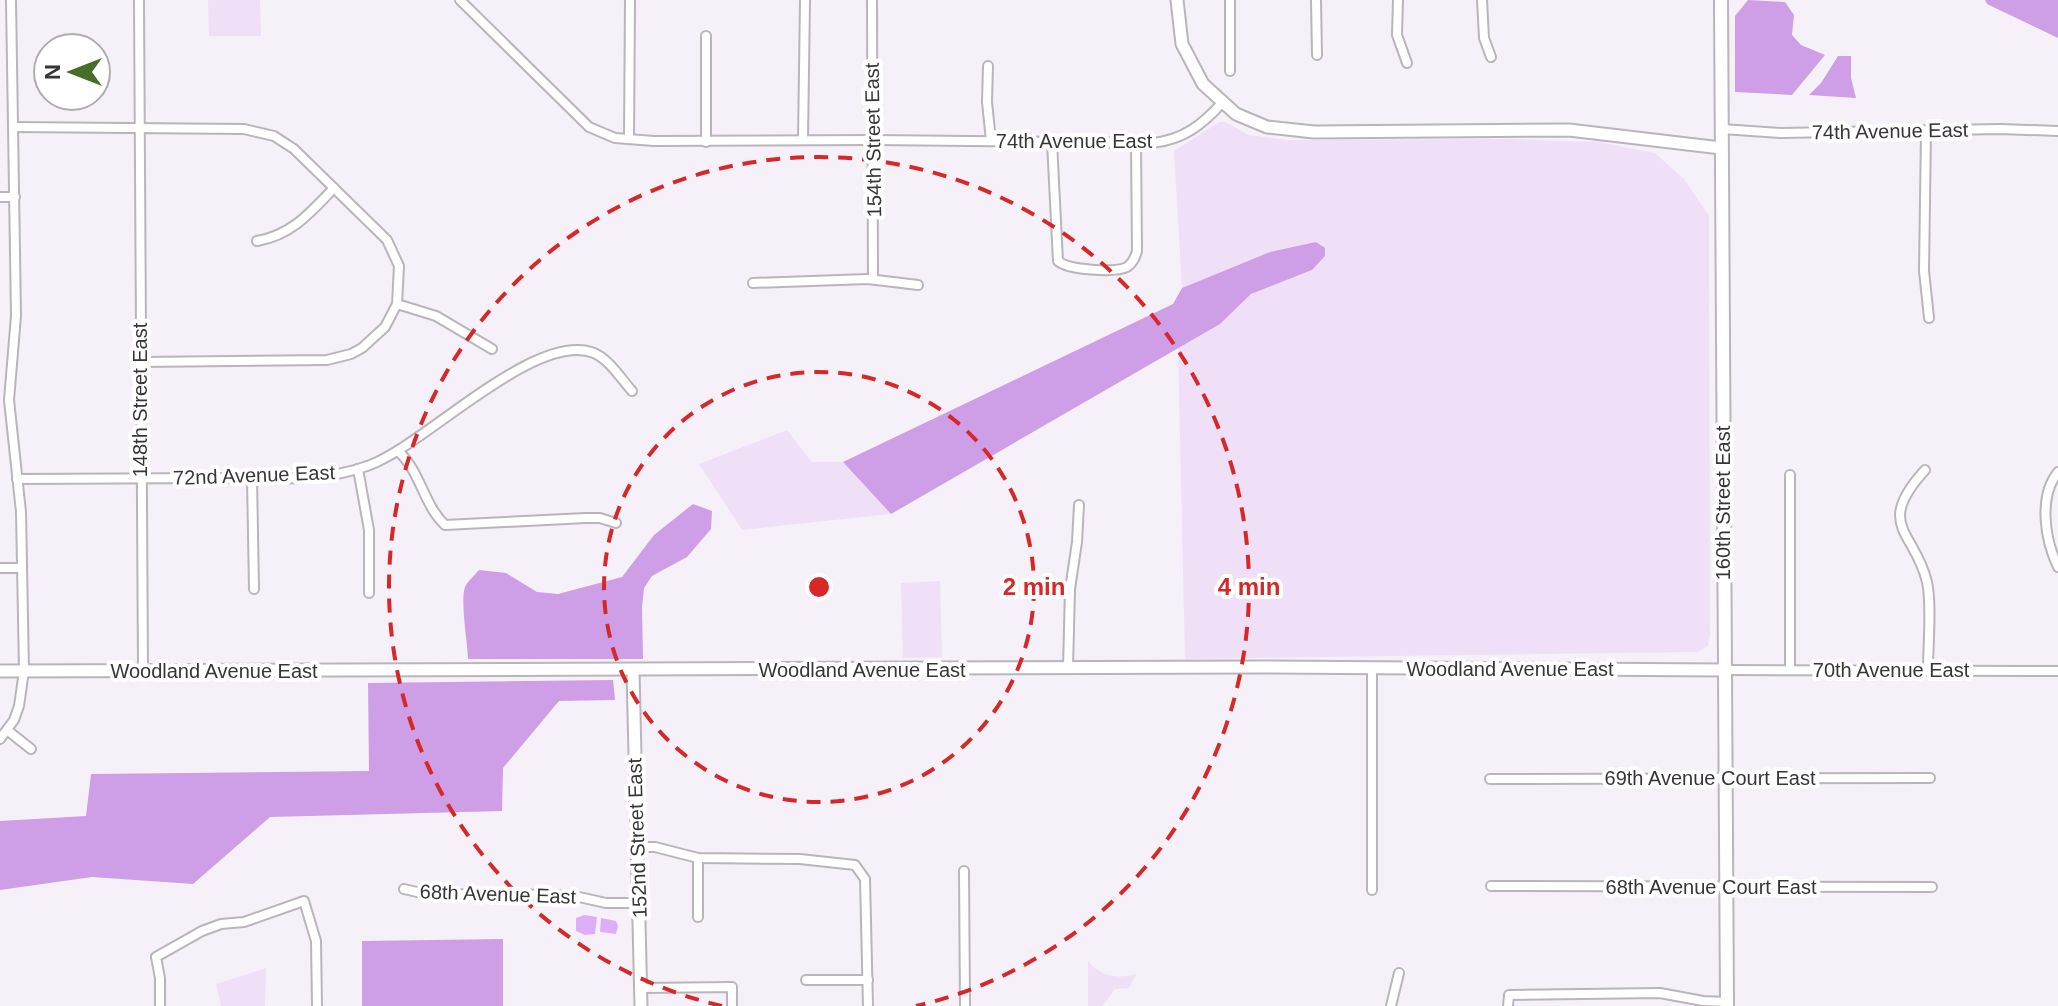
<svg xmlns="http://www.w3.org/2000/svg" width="2058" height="1006" viewBox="0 0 2058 1006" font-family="Arial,sans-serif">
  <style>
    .green { fill: #efe0f7 }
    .forest { fill: #ce9ee7 }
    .water { fill: #dfaef8 }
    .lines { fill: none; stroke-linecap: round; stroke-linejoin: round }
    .minor-casing { stroke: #b9b5bb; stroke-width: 12 }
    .tertiary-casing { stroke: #b9b5bb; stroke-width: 15 }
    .secondary-casing { stroke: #b9b5bb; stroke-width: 16 }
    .minor { stroke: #fff; stroke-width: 8 }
    .tertiary { stroke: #fff; stroke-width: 11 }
    .secondary { stroke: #fff; stroke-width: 12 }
    .ring { fill: none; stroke: #d62828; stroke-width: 4; stroke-dasharray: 14 10 }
    .labels { text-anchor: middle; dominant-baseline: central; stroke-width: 8; stroke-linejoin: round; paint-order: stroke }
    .street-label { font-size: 20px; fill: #373537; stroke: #fff }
    .centre { fill: #d62828; stroke: #fff; stroke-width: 4 }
    .ring-label { font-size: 24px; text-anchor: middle; font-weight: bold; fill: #d62828; stroke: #fff; stroke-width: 8; stroke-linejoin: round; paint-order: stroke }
  </style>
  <rect width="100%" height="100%" fill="#f6f1f8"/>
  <g class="green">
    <path d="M208,0h52l1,36h-52z"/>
    <path d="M1219,122h6l24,13 38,5 220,-1 92,3 56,11 29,26 25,37 1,418 -2,12 -10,6 -513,7 -7,-311 42,-24 31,-30 61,-24 -42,-18 -88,36 -8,-137z"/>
    <path d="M787,430l25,32h31l48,52 -149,16 -43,-66z"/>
    <path d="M940,581l2,76 -39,1 -2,-75z"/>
    <path d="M1088,961c13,16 29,18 48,13l-7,14 -14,1 -12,17h-15z"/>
    <path d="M266,968l-1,38h-44l-5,-22z"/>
  </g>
  <g class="forest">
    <path d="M1748,0l37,2 9,13 -2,20 9,10 24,10 -33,40 -57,-3v-76z"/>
    <path d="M1985,0h73v38l-71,-34z"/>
    <path d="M1838,56h13v22l5,20 -47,-3 12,-12z"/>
    <path d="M1316,242l9,6v8l-13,14 -61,24 -31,30 -329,190 -48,-52 330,-158 9,-16 88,-36z"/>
    <path d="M693,504l19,7 -1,18 -24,28 -35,19 -8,12 -2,19 1,52h-175c0,-16 -9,-62 -2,-74 3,-5 9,-10 13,-15l27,3 31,19 21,2 64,-17 32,-42z"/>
    <path d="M613,680l2,20 -56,1 -56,67 -1,43 -232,6 -77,67 -101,-7 -92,13v-69l86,-5 5,-42 278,-3 -1,-88z"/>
    <path d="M503,939v67h-141v-65z"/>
  </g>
  <g class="water">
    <path d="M584,915l13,2 -2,17 -10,1 -9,-4v-13z"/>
    <path d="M601,918l15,3 2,5 -2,8 -16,-2z"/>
  </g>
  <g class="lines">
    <g class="minor-casing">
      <g id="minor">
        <path d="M139,0l4,670"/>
        <path d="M460,0l129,127 26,11 39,3 220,-1 278,3c31,-3 50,-18 70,-40"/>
        <path d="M872,0l1,279"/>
        <path d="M1316,0l1,55"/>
        <path d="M1398,0l-1,35 10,28"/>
        <path d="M1482,0l2,38 7,19"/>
        <path d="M988,66l-1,36 4,39"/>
        <path d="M1230,71v-71"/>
        <path d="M14,127l230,2 30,7 20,13 93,91 12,26 -2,38 -12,23 -23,21 -11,6 -24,6 -187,2"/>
        <path d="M1722,129l59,4 219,-4 58,2"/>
        <path d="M1926,132l-2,139 5,47"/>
        <path d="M629,139l1,-139"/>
        <path d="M803,140l2,-140"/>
        <path d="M706,142v-106"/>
        <path d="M1052,142l6,119c10,9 57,12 69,6 6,-4 8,-9 10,-16l-1,-108"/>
        <path d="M0,197h15"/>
        <path d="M257,241c35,-6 54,-29 77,-53"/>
        <path d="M753,283l115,-4 50,6"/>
        <path d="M397,304l39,12 56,33"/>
        <path d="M398,451c23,21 25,53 47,74l141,-7h14l16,5"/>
        <path d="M358,469l11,61v63"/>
        <path d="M1925,470c-51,56 -10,61 2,112 5,23 1,63 1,88"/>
        <path d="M2058,472c-20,25 -13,68 0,95"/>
        <path d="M252,478l2,111"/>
        <path d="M17,479c67,0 135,-1 202,-1 49,0 104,5 151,-13 56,-21 166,-135 224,-112 16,7 27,26 38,38"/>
        <path d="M0,568h22"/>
        <path d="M1068,668l2,-79 7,-47 2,-37"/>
        <path d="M1372,669v221"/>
        <path d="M1724,670l334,1"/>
        <path d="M1790,670v-195"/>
        <path d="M7,730l24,19"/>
        <path d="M0,739l14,-19 5,-14 5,-35 -3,-159 -12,-112 7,-84 -5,-316"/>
        <path d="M1490,779l440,-1"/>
        <path d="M637,847h18l43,11 102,1 55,6 10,14 3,127"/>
        <path d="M698,858v59"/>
        <path d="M964,871l1,135"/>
        <path d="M1491,886l441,1"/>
        <path d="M404,889l22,5 144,1 36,8h33"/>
        <path d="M806,980h62"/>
        <path d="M641,988l91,-1v19"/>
        <path d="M160,1006v-28l-4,-21 46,-26 19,-7 23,-2 60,-21 12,40 1,65"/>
        <path d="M1391,1006l8,-33"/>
        <path d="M1508,1006l1,-11 151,-2 43,8 24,1"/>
      </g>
    </g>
    <g class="tertiary-casing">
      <g id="tertiary">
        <path d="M1177,0l5,44 21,40 33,30 31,13 47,5 255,-2 152,18"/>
        <path d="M0,671l1258,-4 466,3"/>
        <path d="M633,671l8,335"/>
      </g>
    </g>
    <g class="secondary-casing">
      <path id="secondary" d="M1721,0l6,1006"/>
    </g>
    <use href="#minor" class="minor"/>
    <use href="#tertiary" class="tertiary"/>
    <use href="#secondary" class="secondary"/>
  </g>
  <g class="ring">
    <circle cx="819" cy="587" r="215"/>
    <path d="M722 1006A430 430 0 1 1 916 1006"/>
  </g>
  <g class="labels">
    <g class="street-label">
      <text transform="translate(1890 131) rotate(-1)">74th Avenue East</text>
      <text transform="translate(873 140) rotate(-91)">154th Street East</text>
      <text x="1074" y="141">74th Avenue East</text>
      <text transform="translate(140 400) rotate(-90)">148th Street East</text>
      <text transform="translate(254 475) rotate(-2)">72nd Avenue East</text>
      <text transform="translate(1723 503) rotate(-90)">160th Street East</text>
      <text x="1510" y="669">Woodland Avenue East</text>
      <text x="862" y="670">Woodland Avenue East</text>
      <text x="1891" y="670">70th Avenue East</text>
      <text x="214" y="671">Woodland Avenue East</text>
      <text x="1710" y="778">69th Avenue Court East</text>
      <text transform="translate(637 838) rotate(-92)">152nd Street East</text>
      <text x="1711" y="887">68th Avenue Court East</text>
      <text transform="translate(498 894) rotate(2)">68th Avenue East</text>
    </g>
  </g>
  <circle cx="819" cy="587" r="12" class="centre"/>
  <g class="ring-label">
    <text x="1034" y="595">2 min</text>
    <text x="1249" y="595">4 min</text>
  </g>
  <g transform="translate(72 72) rotate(270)"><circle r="38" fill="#ffffff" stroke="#afaeaf" stroke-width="2"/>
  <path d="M0-6L14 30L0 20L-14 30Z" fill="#476e28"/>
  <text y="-12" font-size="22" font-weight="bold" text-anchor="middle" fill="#373537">N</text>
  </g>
</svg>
